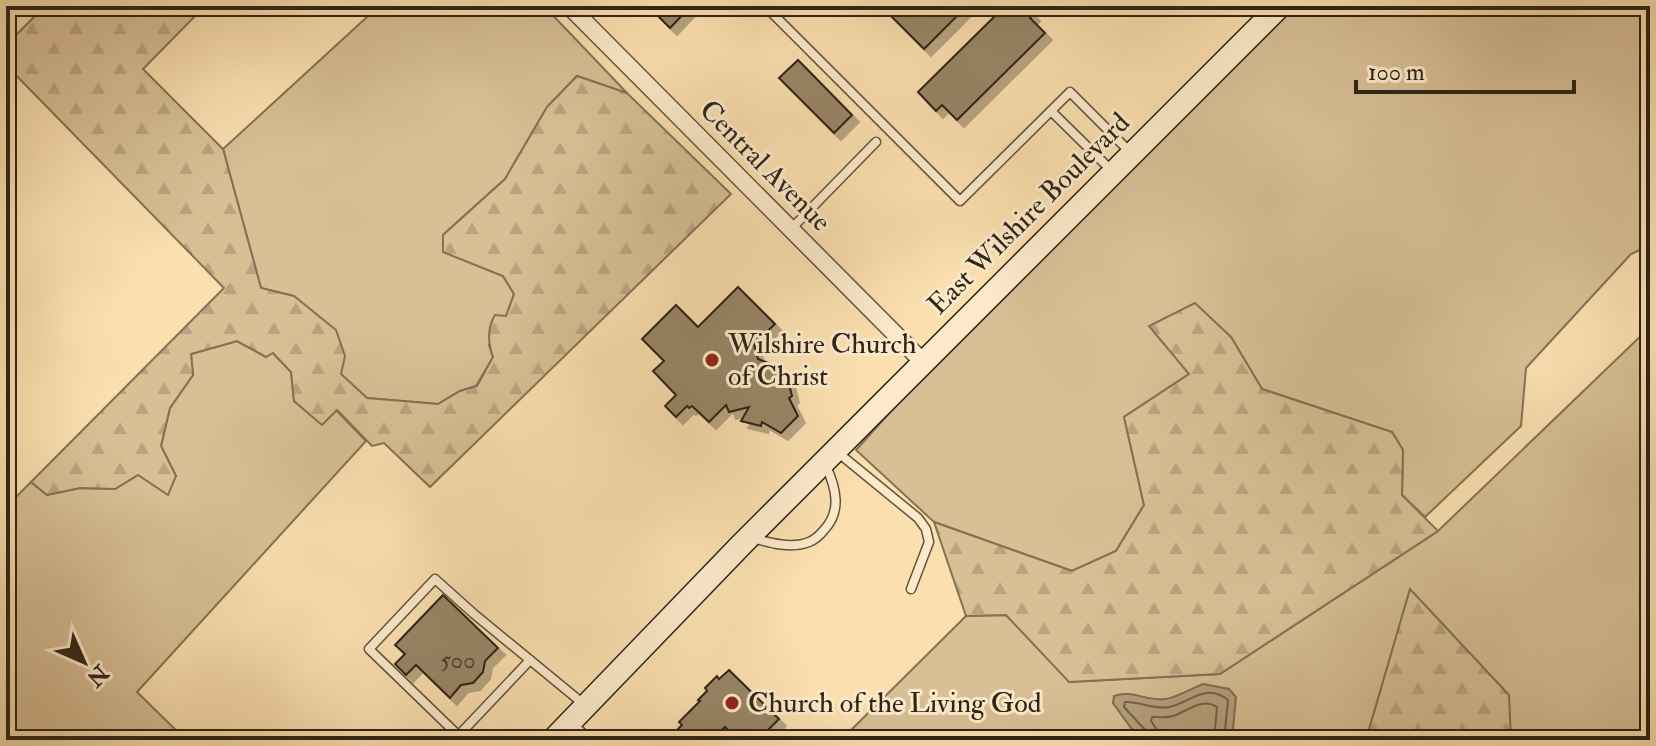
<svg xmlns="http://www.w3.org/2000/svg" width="1656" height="746" viewBox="0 0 1656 746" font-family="'IM FELL Double Pica',serif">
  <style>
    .grass { fill: #d8bf95; stroke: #827256; stroke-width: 2 }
    .forest { fill: url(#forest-firs); stroke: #827256; stroke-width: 2 }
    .water { fill: #b59f7b; stroke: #7f6e53; stroke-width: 2 }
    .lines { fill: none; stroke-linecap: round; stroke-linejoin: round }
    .shore { stroke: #716249; stroke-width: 2 }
    .building { fill: #988566; stroke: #2d2417; stroke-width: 2; filter: url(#shadow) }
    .lane-casing { stroke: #60533d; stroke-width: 11 }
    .street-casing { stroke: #60533d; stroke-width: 19 }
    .secondary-casing { stroke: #2d2417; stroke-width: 25 }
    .lane { stroke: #fceacb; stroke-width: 8 }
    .street { stroke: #fceacb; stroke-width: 16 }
    .secondary { stroke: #fceacb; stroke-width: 22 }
    .poi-dot { fill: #8f2418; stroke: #fceacb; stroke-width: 3 }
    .labels { text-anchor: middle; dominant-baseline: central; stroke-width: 6; stroke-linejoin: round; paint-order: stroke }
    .number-label { font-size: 24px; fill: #483c2b }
    .street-label { font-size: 28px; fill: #2d2417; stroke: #fceacb }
    .poi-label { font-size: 28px; fill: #2d2417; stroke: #fceacb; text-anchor: start }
  </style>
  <defs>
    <pattern id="forest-firs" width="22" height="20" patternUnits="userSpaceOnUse" patternTransform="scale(2)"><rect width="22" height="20" fill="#d8bf95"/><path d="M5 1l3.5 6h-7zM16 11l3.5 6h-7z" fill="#baa480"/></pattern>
    <filter id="shadow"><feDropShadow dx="7" dy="7" stdDeviation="0" flood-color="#0004"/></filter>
  </defs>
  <rect width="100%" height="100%" fill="#fbdfaf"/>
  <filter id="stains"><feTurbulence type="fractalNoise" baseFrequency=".0025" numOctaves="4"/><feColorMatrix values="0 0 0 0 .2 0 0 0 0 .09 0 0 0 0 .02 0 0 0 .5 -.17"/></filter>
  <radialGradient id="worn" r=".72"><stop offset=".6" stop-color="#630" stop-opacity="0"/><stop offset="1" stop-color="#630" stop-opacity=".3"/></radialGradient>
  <g class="grass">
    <path d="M379,6h165l83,87 -50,-17 -30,31 -42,72 -62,56 1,17 59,24 11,18 -8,23 -17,28 4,12 -17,29 -16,5 -22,13 -71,-6 -27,-24 -46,-78 -33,-8 -38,-139z"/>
    <path d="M1293,6h357v239l-19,9 -105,114 -5,58 -96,91 -23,-22 1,-45 -11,-18 -130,-43 -31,-52 -42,37 -65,43 20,88 -28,46 -44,20 -138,-49 -78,-72 74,-82z"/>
    <path d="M1650,327v413h-139l-3,-45 -98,-105 -44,150h-525l125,-124 40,-1 64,67 150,-8 218,-143z"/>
    <path d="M237,341l29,16 6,-5 19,20 3,29 27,23 15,-14 30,31 -229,251 49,48h-180v-233l25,-25 16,13 33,-7 35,1 23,-14 38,1 -15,-30 9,-38 23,-33 -2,-21z"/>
  </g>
  <g class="forest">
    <path d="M45,6h160l-62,63 80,80 38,139 33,8 42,34 9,26 -4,18 26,24 71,6 22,-13 17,-5 16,-29c-5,-14 -6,-29 2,-42l11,1 8,-22 -11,-18 -60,-24v-17l62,-56 42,-72 30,-31 50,17 104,101 -301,293 -46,-44 -12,3 -35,-36 -15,15 -28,-24 -3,-29 -18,-19 -7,4 -29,-16 -46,13 2,21 -23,33 -9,38 15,30 -8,19 -30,-20 -23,14 -35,-1 -33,7 -16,-13 193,-194 -218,-223v-20z"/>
    <path d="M1195,303l36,34 31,52 130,43 11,18 -1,45 36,36 -218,143 -151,8 -63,-67 -40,1 -32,-94 138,49 44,-20 28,-46 -20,-88 65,-43 -40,-48z"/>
    <path d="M1410,589l99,106 2,45h-145z"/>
  </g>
  <path class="water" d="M1203,684l26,5 7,8 -4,43h-88l-13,-12 -18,-25 1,-7c18,-7 33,6 52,3 9,-1 27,-11 37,-15z"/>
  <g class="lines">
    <g class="shore">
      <path d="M1148,740l-1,-8 -23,-25 1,-5c14,-1 29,8 44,5 21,-4 36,-25 59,-7l-4,40"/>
      <path d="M1158,740l-1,-10 -6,-9 1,-4c7,0 15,1 21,-1 16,-5 28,-19 44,-9l-3,33"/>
    </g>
  </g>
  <g class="building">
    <path d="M648,6h43l-21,22z"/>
    <path d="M881,6h86l-43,43z"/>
    <path d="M1005,6h20l8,8 -3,4 15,15 -88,87 -15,-15 -6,6 -18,-19z"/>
    <path d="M798,60l54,55 -18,18 -55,-55z"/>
    <path d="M738,287l37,37 -21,20 4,15 18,7 8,9 3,1 5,20 -3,2 9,18 -17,17 -19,-11 -1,4 -20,-5 8,-14 -20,5 -3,-7 -17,17 -17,-16 -3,2 -2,-2 -11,11 -11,-11 11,-11 -23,-24 11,-10 -22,-22 34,-34 22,22z"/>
    <path d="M443,595l55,53 -13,13 -2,11 -10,11 -12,2 -11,13 -34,-33 -10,10 -11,-11 10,-10 -10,-9z"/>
    <path d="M729,670l50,49 -21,21h-20l-13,-13 -14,13h-44l15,-15 -3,-3 21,-21 -2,-1 9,-9 -2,-3 12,-12 2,3z"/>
  </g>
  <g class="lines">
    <g class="lane-casing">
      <g id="lane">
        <path d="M765,6l195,195 110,-109 62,62"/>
        <path d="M1051,111l62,61"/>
        <path d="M791,229l85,-87"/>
        <path d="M836,451l82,67 8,11 3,13 -18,47"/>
        <path d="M753,538c17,5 39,11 56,4 5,-2 11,-7 15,-12 18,-19 12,-42 2,-64"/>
        <path d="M459,735l71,-75"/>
        <path d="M463,740l-94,-91 66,-70 39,35 112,92"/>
      </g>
    </g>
    <g class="street-casing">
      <g id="street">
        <path d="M569,6l354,356"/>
        <path d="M568,725l16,15"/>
      </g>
    </g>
    <g class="secondary-casing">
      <path id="secondary" d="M553,740l189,-196 538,-538"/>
    </g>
    <use href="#lane" class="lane"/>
    <use href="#street" class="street"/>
    <use href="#secondary" class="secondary"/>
  </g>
  <g class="poi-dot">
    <circle cx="712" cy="360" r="8"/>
    <circle cx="732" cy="703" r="8"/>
  </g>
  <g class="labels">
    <g class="number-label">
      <text x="458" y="660">500</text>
    </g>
    <g class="street-label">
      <text transform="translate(765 166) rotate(45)">Central Avenue</text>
      <text transform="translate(1029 214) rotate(-45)">East Wilshire Boulevard</text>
    </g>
    <g class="poi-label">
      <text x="728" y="344">Wilshire Church<tspan x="728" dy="32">of Christ</tspan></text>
      <text x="748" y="703">Church of the Living God</text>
    </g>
  </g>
  <rect width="1656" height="746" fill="none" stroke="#fbdfaf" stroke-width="32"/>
  <rect x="8" y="8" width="1640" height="730" fill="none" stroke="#2d2417" stroke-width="4"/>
  <rect x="16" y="16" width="1624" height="714" fill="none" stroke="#2d2417" stroke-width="2"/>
  <g transform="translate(84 662) rotate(135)" stroke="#fceacb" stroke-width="6" paint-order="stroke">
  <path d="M0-6L14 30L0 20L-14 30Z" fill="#2d2417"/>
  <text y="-12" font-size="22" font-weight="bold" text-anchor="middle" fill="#2d2417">N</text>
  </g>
  <path d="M1356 80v12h218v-12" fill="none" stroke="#2d2417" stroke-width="4"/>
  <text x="1368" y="80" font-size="24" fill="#2d2417" stroke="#fceacb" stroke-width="6" paint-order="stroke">100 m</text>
  <rect width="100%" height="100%" filter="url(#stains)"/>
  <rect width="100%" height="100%" fill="url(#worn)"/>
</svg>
